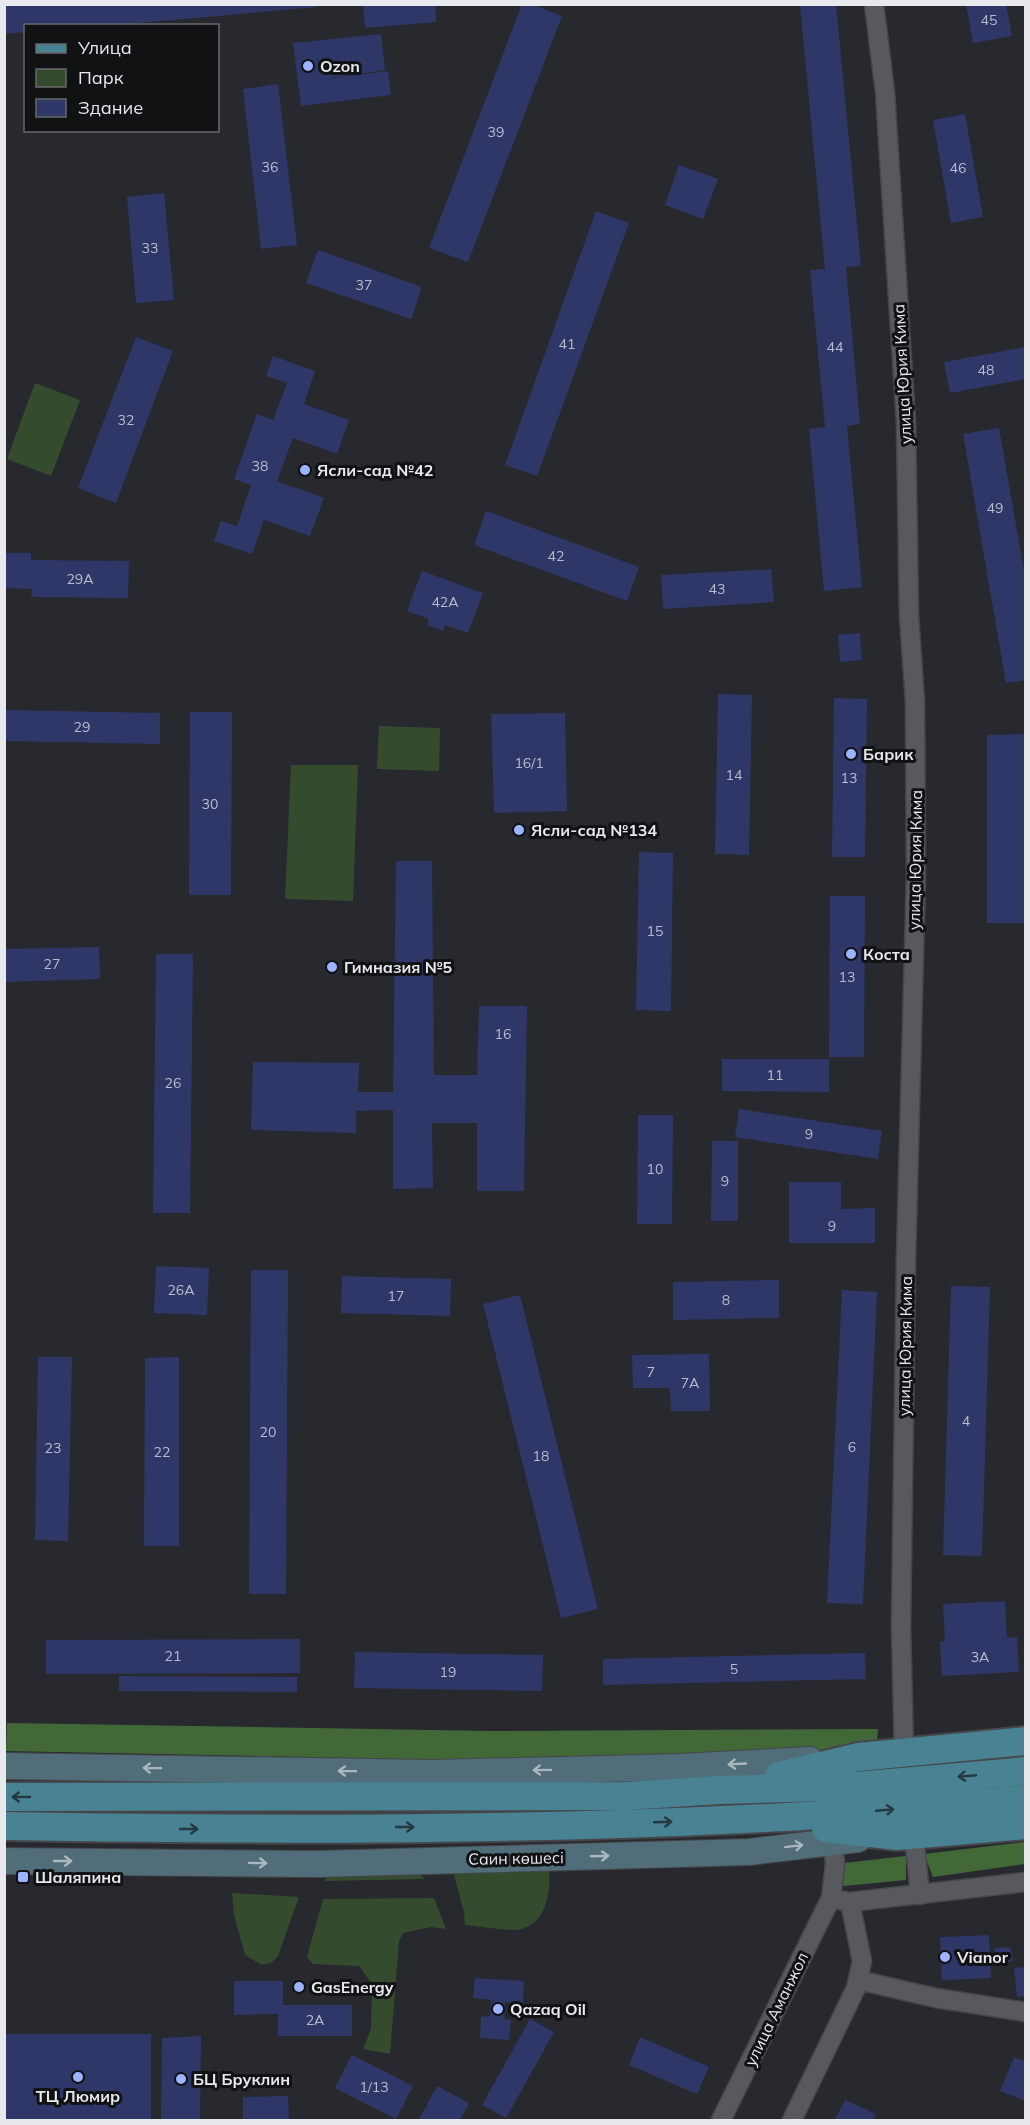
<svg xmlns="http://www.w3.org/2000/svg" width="1030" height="2125" viewBox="0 0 1030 2125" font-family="Mulish,sans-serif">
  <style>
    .green { fill: #354b2e }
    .forest { fill: #436838 }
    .building { fill: #2f3768 }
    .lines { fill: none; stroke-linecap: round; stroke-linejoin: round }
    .minor-casing { stroke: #45464a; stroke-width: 21 }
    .secondary-casing { stroke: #45464a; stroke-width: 28 }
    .primary-casing { stroke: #45464a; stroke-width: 32 }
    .minor { stroke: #58595f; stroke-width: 18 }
    .secondary { stroke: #506d79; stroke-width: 26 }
    .primary { stroke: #488293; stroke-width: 28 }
    .oneway { stroke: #abb7bf }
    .oneway2 { stroke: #243940 }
    .poi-dot { fill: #9cb4fd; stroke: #111214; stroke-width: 2 }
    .labels { text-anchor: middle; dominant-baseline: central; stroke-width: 6; stroke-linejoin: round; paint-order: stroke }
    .number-label { font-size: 14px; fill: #babccc }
    .poi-label { font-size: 16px; font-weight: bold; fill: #e8e9ed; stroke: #111214; text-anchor: start }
    .street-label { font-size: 16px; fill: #e8e9ed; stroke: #111214 }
  </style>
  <rect width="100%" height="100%" fill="#28292f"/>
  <g class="green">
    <path d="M35,383l45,17 -29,76 -44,-17z"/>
    <path d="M379,726l61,2 -1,43 -62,-2z"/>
    <path d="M291,765h67l-5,136 -68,-2z"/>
    <path d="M415,1868l9,11 -99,2 6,-11z"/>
    <path d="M453,1871h96c2,21 -3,52 -28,58 -12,3 -42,-3 -56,-4l-1,-13z"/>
    <path d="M232,1893l67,4 -21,59 -6,6 -10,3 -17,-10 -11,-40z"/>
    <path d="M434,1898l12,31 -15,-2 -28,6 -4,8 -9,113 -27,-5 8,-20 1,-45 -13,-18 -46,-2 -6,-7 16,-58z"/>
  </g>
  <g class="forest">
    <path d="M7,1723l483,8 388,-2 -2,22 -375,10 -495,-10z"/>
    <path d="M1025,1842v22l-92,13 -9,-23z"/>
    <path d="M906,1856v24l-73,7 2,-23z"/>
  </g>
  <g class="building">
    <path d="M4,4h312v3l-211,19h-79v6l-22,2z"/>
    <path d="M363,4h72l1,18 -71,6z"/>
    <path d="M522,4h9l31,12 -94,246 -39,-14z"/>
    <path d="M836,4l25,262 -15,1 14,157 -13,2 15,161 -38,4 -15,-162 16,-2 -15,-157 15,-1 -25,-264z"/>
    <path d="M966,4h40l6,32 -39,7z"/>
    <path d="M381,34l4,36 -61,9 64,-8 3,24 -90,11 -8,-63z"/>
    <path d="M278,84l19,161 -36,4 -18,-160z"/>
    <path d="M965,114l18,103 -32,6 -18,-103z"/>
    <path d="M679,165l39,14 -15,40 -38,-14z"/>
    <path d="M164,193l10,107 -38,3 -9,-106z"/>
    <path d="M596,211l33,12 -92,253 -32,-11z"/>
    <path d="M318,250l104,37 -11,32 -105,-36z"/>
    <path d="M136,337l37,14 -57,152 -38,-15z"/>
    <path d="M1026,347v32l-76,14 -6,-31z"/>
    <path d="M273,356l42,15 -11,33 45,16 -12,34 -44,-16 -16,43 47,17 -14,38 -46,-16 -12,34 -38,-13 7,-20 16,5 14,-41 -17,-6 23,-65 16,6 14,-37 -21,-7z"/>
    <path d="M999,428l27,154v98l-20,3 -43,-249z"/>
    <path d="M486,511l153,56 -12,34 -153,-56z"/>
    <path d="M4,553h27v7l98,1 -1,37 -97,-1 1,-8 -28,-1z"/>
    <path d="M771,569l3,33 -111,7 -2,-34z"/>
    <path d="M422,571l61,22 -15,40 -23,-8 -2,6 -16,-6 2,-6 -22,-8z"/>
    <path d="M860,633l2,27 -22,2 -2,-27z"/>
    <path d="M718,694l34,1 -3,160 -34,-1z"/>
    <path d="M834,698l33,1 -2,158h-33z"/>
    <path d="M4,710l156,3v31l-156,-3z"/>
    <path d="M190,712h42l-1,183h-42z"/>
    <path d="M565,713l2,98 -73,2 -3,-99z"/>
    <path d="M1026,734v189h-39v-188z"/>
    <path d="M639,852l34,1 -2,158 -35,-1z"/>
    <path d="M396,861h36l2,214h43l2,-69h48l-3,185h-47v-68h-45l1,65 -40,1v-79l-37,1v22l-105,-3 2,-68 106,1 -1,29h35z"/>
    <path d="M830,896h35l-1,161h-35z"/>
    <path d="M99,947l1,32 -96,3v-33z"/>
    <path d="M156,954h37l-3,259h-37z"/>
    <path d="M722,1059h107v33l-107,-1z"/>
    <path d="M739,1109l143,22 -4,28 -143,-22z"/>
    <path d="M638,1115h35l-1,109h-35z"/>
    <path d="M712,1141h26v80h-27z"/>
    <path d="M789,1182h52v27l34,-1v35h-86z"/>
    <path d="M156,1266l53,2 -2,47 -53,-2z"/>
    <path d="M251,1270h37l-2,324h-37z"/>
    <path d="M342,1276l109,3 -1,37 -109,-3z"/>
    <path d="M779,1280v38l-106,2v-38z"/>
    <path d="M951,1286l39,1 -8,269 -39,-1z"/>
    <path d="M842,1290l35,2 -14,312 -36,-1z"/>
    <path d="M520,1295l78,314 -37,9 -78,-314z"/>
    <path d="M709,1354l1,57h-39l-1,-23h-37l-1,-33z"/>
    <path d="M38,1357h34l-4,184 -33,-1z"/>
    <path d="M179,1357v189h-35l1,-188z"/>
    <path d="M1005,1601l2,37 10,-1 2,35 -77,4 -2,-34 5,-1 -2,-37z"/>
    <path d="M300,1639v34l-254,1v-34z"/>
    <path d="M355,1652l188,3 -1,36 -188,-3z"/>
    <path d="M865,1653l1,26 -263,6v-26z"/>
    <path d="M119,1676l178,1v15l-178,-1z"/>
    <path d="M989,1935l2,43 -49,2 -2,-43z"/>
    <path d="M1010,1947l3,14 -17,1 -2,-14z"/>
    <path d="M1026,1967v29l-9,1 -3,-29z"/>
    <path d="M475,1978l49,3 -1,22 -18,-1 -1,17 7,1 -2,20 -29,-2 1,-22 9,1 1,-17 -18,-2z"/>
    <path d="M234,1981h49v24h69v31h-74v-22l-44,1z"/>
    <path d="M530,2019l24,13 -48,86 -24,-13z"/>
    <rect x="4" y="2034" width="147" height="86"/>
    <path d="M201,2036l-1,84h-39l1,-82z"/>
    <path d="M640,2037l69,30 -12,27 -68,-29z"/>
    <path d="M352,2055l61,31 -17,33 -61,-31z"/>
    <path d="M1014,2057l12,5v39l-26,-10z"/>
    <path d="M437,2086l32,17 -9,17h-41z"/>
    <path d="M288,2096l1,24h-46v-23z"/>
    <path d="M845,2100l31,14 -3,6h-38z"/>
  </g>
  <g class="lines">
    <g class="minor-casing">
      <g id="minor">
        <path d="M874,4l11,88 21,331 3,193 6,86 1,172 -10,385 -5,367 3,127"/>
        <path d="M914,1834l6,61"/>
        <path d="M839,1900l11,2 176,-20"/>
        <path d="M858,1980l78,18 90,14"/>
        <path d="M721,2120l110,-222 4,-34 -2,-23"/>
        <path d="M792,2120l64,-132 6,-27 -12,-59"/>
      </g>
    </g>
    <g class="secondary-casing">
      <g id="secondary">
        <path d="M4,1766l427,7 249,-6 130,-7"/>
        <path d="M4,1861l314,3 431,-12 109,-13"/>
      </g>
    </g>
    <g class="primary-casing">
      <g id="primary">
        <path d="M779,1776l79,-19 168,-16"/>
        <path d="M4,1797l621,-1 95,-6 136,-4 170,-15"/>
        <path d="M4,1826c247,4 494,5 740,-7 94,-4 188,-12 282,-20"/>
        <path d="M826,1828l71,8 129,-11"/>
      </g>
    </g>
    <use href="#minor" class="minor"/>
    <use href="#secondary" class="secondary"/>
    <use href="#primary" class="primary"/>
  </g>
  <defs><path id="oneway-shaft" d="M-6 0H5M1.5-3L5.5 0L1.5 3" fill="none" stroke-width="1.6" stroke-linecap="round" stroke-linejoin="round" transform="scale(1.5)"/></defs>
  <g class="oneway">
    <use href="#oneway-shaft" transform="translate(737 1764) rotate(177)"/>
    <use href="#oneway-shaft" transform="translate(152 1768) rotate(-179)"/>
    <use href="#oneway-shaft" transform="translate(542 1770) rotate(179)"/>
    <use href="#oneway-shaft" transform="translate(347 1771) rotate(-179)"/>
    <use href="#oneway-shaft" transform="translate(794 1846) rotate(-7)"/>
    <use href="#oneway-shaft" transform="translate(600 1856) rotate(-2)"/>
    <use href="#oneway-shaft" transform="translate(63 1861)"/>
    <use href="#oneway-shaft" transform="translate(258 1863) rotate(1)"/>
  </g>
  <g class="oneway2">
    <use href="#oneway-shaft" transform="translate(967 1776) rotate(175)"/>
    <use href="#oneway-shaft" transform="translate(21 1797) rotate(-180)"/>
    <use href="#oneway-shaft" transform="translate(885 1810) rotate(-5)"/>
    <use href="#oneway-shaft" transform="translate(663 1822) rotate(-2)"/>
    <use href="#oneway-shaft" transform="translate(405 1827)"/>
    <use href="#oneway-shaft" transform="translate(189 1829)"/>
  </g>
  <g class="poi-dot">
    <circle cx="308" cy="66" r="6"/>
    <circle cx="305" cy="470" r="6"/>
    <circle cx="851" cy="754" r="6"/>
    <circle cx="519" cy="830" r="6"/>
    <circle cx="851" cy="954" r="6"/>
    <circle cx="332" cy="967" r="6"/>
    <rect x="17" y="1871" width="12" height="12" rx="3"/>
    <circle cx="945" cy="1957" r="6"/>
    <circle cx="299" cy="1987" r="6"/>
    <circle cx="498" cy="2009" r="6"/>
    <circle cx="78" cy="2077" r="6"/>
    <circle cx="181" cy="2079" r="6"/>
  </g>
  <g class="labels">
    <g class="number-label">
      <text x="989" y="20">45</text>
      <text x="496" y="132">39</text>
      <text x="270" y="167">36</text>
      <text x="958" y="168">46</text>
      <text x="150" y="248">33</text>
      <text x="364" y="285">37</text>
      <text x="567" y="344">41</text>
      <text x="835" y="347">44</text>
      <text x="986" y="370">48</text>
      <text x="126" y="420">32</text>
      <text x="260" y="466">38</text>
      <text x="995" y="508">49</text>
      <text x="556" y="556">42</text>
      <text x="80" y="579">29А</text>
      <text x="717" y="589">43</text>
      <text x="445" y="602">42А</text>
      <text x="82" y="727">29</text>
      <text x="529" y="763">16/1</text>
      <text x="734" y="775">14</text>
      <text x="849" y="778">13</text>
      <text x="210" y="804">30</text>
      <text x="655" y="931">15</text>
      <text x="52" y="964">27</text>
      <text x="847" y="977">13</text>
      <text x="503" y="1034">16</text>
      <text x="775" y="1075">11</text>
      <text x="173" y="1083">26</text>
      <text x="809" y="1134">9</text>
      <text x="655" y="1169">10</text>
      <text x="725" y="1181">9</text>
      <text x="832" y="1226">9</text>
      <text x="181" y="1290">26А</text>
      <text x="396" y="1296">17</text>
      <text x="726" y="1300">8</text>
      <text x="651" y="1372">7</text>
      <text x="690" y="1383">7А</text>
      <text x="966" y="1421">4</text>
      <text x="268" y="1432">20</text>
      <text x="852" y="1447">6</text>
      <text x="53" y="1448">23</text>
      <text x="162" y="1452">22</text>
      <text x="541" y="1456">18</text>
      <text x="173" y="1656">21</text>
      <text x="980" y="1657">3А</text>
      <text x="734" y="1669">5</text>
      <text x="448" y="1672">19</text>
      <text x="315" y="2020">2А</text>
      <text x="374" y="2087">1/13</text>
    </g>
    <g class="poi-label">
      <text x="320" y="66">Ozon</text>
      <text x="317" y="470">Ясли-сад №42</text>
      <text x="863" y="754">Барик</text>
      <text x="531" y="830">Ясли-сад №134</text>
      <text x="863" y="954">Коста</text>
      <text x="344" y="967">Гимназия №5</text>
      <text x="35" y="1877">Шаляпина</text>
      <text x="957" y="1957">Vianor</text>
      <text x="311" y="1987">GasEnergy</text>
      <text x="510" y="2009">Qazaq Oil</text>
      <text x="193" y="2079">БЦ Бруклин</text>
      <text x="78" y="2096" text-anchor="middle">ТЦ Люмир</text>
    </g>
    <g class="street-label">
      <text transform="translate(902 374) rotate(-93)">улица Юрия Кима</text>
      <text transform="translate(915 860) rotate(-89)">улица Юрия Кима</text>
      <text transform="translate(905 1346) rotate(-89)">улица Юрия Кима</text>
      <text transform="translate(516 1858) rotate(-1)">Саин көшесі</text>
      <text transform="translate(776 2009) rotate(-64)">улица Аманжол</text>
    </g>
  </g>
  <rect width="1030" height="2125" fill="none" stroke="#e8e9ed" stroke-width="12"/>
  <rect x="24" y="24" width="195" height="108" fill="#111214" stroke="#67686b" stroke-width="1.5"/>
  <rect x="36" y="44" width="30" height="9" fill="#488293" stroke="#67686b" stroke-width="1.5"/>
  <text x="78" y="54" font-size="18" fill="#e8e9ed">Улица</text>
  <rect x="36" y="69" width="30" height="18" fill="#354b2e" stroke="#67686b" stroke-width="1.5"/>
  <text x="78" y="84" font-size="18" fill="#e8e9ed">Парк</text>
  <rect x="36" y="99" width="30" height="18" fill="#2f3768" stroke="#67686b" stroke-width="1.5"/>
  <text x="78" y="114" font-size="18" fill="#e8e9ed">Здание</text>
</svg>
